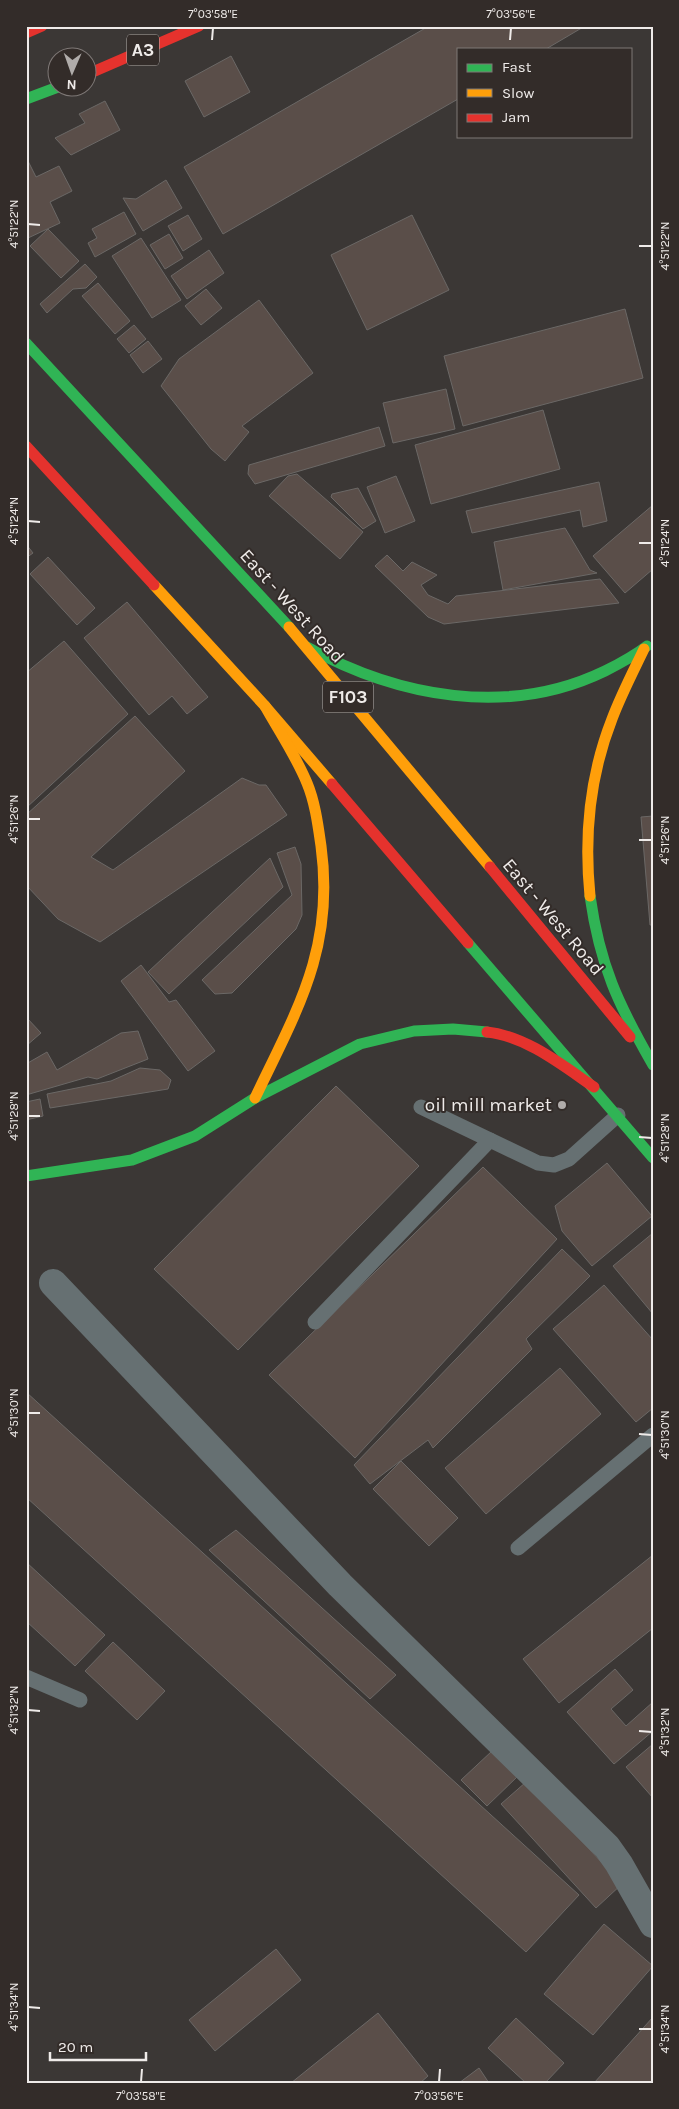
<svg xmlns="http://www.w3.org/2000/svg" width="679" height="2109" viewBox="0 0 679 2109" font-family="Karla,sans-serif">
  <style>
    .building { fill: #5a4e49; stroke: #6b6866 }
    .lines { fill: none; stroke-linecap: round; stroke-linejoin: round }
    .lane { stroke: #667072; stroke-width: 15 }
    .street { stroke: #667072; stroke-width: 28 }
    .fast { stroke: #30b455; stroke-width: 11 }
    .slow { stroke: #ff9f0a; stroke-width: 11 }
    .jam { stroke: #e5322d; stroke-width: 11 }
    .ticks { fill: none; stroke: #efebe9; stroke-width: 2 }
    .poi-dot { fill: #b0acaa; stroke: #332c29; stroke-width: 2 }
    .labels { text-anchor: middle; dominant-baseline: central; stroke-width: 4; stroke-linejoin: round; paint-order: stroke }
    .shield { fill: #332c29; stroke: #b7b2af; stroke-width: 1 }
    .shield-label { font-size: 18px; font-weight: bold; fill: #efebe9 }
    .street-label { font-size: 19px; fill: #efebe9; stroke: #332c29 }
    .poi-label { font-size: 19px; fill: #efebe9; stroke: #332c29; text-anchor: end }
    .neatline { fill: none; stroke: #efebe9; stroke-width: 2 }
    .ticks-label { font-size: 12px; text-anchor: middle; fill: #efebe9 }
  </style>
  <rect width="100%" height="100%" fill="#3b3735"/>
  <g class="building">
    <path d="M429,26h156l-39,23h-88v50l-235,135 -39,-67z"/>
    <path d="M231,56l19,36 -46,25 -19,-36z"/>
    <path d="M105,101l15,29 -49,25 -16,-17 30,-15 -6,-9z"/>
    <path d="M26,157l10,20 23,-11 13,25 -22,11 10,21 -32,15 -2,-4z"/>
    <path d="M166,180l16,28 -39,23 -20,-33 13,1z"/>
    <path d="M124,212l12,22 -41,23 -7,-14 9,-5 -5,-9z"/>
    <path d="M188,215l14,24 -19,12 -15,-25z"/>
    <path d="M412,215l37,75 -82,40 -36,-75z"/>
    <path d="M48,229l31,32 -18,17 -31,-32z"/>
    <path d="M169,234l14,24 -18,11 -15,-24z"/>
    <path d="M141,238l40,62 -29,18 -40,-62z"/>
    <path d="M209,250l15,23 -37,26 -16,-23z"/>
    <path d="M85,264l12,13 -11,11 -13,1 -26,24 -7,-9z"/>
    <path d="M98,283l32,38 -15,13 -33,-38z"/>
    <path d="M206,289l16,19 -21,17 -16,-19z"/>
    <path d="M259,300l54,73 -71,53 7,6 -24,29 -14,-12 -50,-63 18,-27z"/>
    <path d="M625,309l18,69 -180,48 -19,-70z"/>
    <path d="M134,325l12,14 -17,14 -12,-14z"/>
    <path d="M148,341l14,18 -19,14 -13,-18z"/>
    <path d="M446,389l9,40 -62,14 -10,-40z"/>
    <path d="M543,410l17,59 -129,35 -16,-59z"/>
    <path d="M379,427l6,19 -130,38 -7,-10 1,-9z"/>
    <path d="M297,474l66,58 -23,27 -71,-63 19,-20z"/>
    <path d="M396,476l19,45 -30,12 -18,-46z"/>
    <path d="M599,482l8,39 -24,6 -3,-17 -108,23 -6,-22z"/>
    <path d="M358,488l18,33 -13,8 -32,-32 1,-3z"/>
    <path d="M653,505v64l-28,24 -32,-37z"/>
    <path d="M565,528l25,42 7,3 -94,17 -9,-48z"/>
    <path d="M26,544l7,9 -7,5z"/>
    <path d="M387,555l16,16 9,-9 25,13 -16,10 7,10 20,9 8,-8 144,-17 19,24 -175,21 -16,-7 -53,-51z"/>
    <path d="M48,557l47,51 -18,17 -47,-51z"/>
    <path d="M127,602l81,95 -21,17 -15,-18 -23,19 -65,-77z"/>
    <path d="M64,641l64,73 -102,94v-135z"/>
    <path d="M135,716l50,55 -94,86 22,13 129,-92 17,7h7l21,30 -187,127 -42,-23 -32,-34v-70z"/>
    <path d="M653,816v109h-3l-9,-108z"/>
    <path d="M295,847l6,17 1,51 -6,14 -64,64 -17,1 -13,-14 90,-85 -15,-42z"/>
    <path d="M270,858l13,29 -114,107 -21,-22z"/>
    <path d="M141,965l28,37 7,-2 39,51 -27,20 -67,-90z"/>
    <path d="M26,1017l15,16 -15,13z"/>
    <path d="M138,1031l10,28 -51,20 -9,-2 -62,18v-31l21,-12 10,18 64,-37z"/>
    <path d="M140,1068l20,2 11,10 -3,9 -118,19 -3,-14 64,-13z"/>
    <path d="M336,1086l83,80 -181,184 -84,-81z"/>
    <path d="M40,1099l3,17 -17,4v-18z"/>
    <path d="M607,1163l45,53 -60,50 -30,-35 -7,-25z"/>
    <path d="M483,1167l74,72 -202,219 -86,-83z"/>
    <path d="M653,1233v81l-40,-48z"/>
    <path d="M562,1249l28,27 -64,63 6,10 -99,99 -5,-8 -58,44 -16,-19z"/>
    <path d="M604,1285l49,55v68l-17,14 -83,-93z"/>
    <path d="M560,1368l41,46 -115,100 -41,-46z"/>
    <path d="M26,1392l553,503 -53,57 -500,-455z"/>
    <path d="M401,1461l57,57 -29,28 -56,-57z"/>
    <path d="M236,1530l160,145 -26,24 -161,-149z"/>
    <path d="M653,1555v73l-94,75 -36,-44z"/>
    <path d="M26,1562l79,73 -30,31 -49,-45z"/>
    <path d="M113,1642l52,49 -28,29 -52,-49z"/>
    <path d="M615,1669l18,21 -22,19 15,17 27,-24v29l-39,33 -47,-52z"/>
    <path d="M653,1744v54l-27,-31z"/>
    <path d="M492,1751l26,25 -31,30 -26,-26z"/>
    <path d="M526,1782l96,102 -26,24 -95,-104z"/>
    <path d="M604,1924l49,42 -60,69 -49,-41z"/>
    <path d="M276,1949l25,31 -86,71 -26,-31z"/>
    <path d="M378,2013l50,63 -8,7h-129z"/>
    <path d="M653,2017v66h-59z"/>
    <path d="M516,2018l48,45 -19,20h-19l-38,-35z"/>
    <path d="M479,2068l10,15h-30z"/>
  </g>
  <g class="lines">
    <g class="lane">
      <path d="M421,1107l117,56 16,2 15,-6 49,-44"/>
      <path d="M315,1322l175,-182"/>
      <path d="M518,1548l135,-113"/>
      <path d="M26,1677l54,23"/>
    </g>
    <path class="street" d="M53,1283l287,302 267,262 12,17 34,60"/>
    <g class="fast">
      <path d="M26,99l32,-12"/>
      <path d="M26,343l263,284"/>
      <path d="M307,647c91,50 201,71 298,24 14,-7 29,-15 42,-25"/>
      <path d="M590,896c10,70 28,108 63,169"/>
      <path d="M468,943l185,215"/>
      <path d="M26,1176l106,-16 63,-24 60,-38 105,-54 54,-13 39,-2 34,3"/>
    </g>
    <g class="slow">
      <path d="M154,585l111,121 67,78"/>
      <path d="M289,627l201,240"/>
      <path d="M590,896c-6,-60 0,-121 22,-177 9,-24 21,-47 32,-70"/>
      <path d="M255,1098c42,-88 80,-150 66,-252 -3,-21 -6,-44 -14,-63 -11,-27 -28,-52 -42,-77"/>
    </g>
    <g class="jam">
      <path d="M26,33l16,-7"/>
      <path d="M88,74l111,-48"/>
      <path d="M26,446l128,139"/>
      <path d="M332,784l136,159"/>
      <path d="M490,867l140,170"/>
      <path d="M487,1032c39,4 75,33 107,55"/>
    </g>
  </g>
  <path class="ticks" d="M212,40l1,-12M510,40l1,-12M28,224l12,1M639,246h13M28,521l12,1M639,543h13M28,819h12M639,840h13M28,1116h12M639,1137l13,1M28,1413h12M639,1434l13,1M28,1710l12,1M639,1731l13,1M28,2007l12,1M639,2029h13M141,2082l1,-13M439,2082l1,-13"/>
  <circle class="poi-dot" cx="562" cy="1105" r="5"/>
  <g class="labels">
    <g class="shield">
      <rect x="127" y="34.5" width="32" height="31" rx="4"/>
      <rect x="323" y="681.5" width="50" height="31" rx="4"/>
    </g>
    <g class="shield-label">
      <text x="143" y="50">A3</text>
      <text x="348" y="697">F103</text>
    </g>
    <g class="street-label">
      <text transform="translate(292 606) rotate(48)">East - West Road</text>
      <text transform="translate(553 917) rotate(50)">East - West Road</text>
    </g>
    <g class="poi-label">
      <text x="552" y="1105">oil mill market</text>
    </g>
  </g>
  <rect width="679" height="2109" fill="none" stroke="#332c29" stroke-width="55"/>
  <rect x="457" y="48" width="175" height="90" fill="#332c29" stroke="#7e7876"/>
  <rect x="467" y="64" width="25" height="8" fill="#30b455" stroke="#7e7876"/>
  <text x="502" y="72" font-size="15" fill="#efebe9">Fast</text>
  <rect x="467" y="89" width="25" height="8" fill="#ff9f0a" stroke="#7e7876"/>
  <text x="502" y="98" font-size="15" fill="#efebe9">Slow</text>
  <rect x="467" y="114" width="25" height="8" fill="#e5322d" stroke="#7e7876"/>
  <text x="502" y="122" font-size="15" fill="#efebe9">Jam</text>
  <g transform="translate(72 72) rotate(182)"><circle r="24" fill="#332c29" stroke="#7e7876"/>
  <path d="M0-4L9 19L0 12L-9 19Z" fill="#b0acaa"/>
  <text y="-8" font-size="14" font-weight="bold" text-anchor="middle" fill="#efebe9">N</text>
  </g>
  <path d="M50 2052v8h96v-8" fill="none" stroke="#efebe9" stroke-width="2.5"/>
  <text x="58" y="2052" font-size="15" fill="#efebe9" stroke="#332c29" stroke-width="4" paint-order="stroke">20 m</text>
  <rect x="28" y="28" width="624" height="2054" class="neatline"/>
  <g class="ticks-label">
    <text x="213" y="18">7°03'58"E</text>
    <text x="511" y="18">7°03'56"E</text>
    <text transform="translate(14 224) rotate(-90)" y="4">4°51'22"N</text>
    <text transform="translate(665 246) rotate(-90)" y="4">4°51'22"N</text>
    <text transform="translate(14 521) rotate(-90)" y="4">4°51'24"N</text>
    <text transform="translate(665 543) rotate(-90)" y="4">4°51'24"N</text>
    <text transform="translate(14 819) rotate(-90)" y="4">4°51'26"N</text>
    <text transform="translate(665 840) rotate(-90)" y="4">4°51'26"N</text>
    <text transform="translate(14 1116) rotate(-90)" y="4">4°51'28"N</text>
    <text transform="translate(665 1138) rotate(-90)" y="4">4°51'28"N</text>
    <text transform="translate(14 1413) rotate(-90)" y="4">4°51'30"N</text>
    <text transform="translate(665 1435) rotate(-90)" y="4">4°51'30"N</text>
    <text transform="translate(14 1710) rotate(-90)" y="4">4°51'32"N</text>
    <text transform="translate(665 1732) rotate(-90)" y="4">4°51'32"N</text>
    <text transform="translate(14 2007) rotate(-90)" y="4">4°51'34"N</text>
    <text transform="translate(665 2029) rotate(-90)" y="4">4°51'34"N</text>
    <text x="141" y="2100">7°03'58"E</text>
    <text x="439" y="2100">7°03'56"E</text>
  </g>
</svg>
